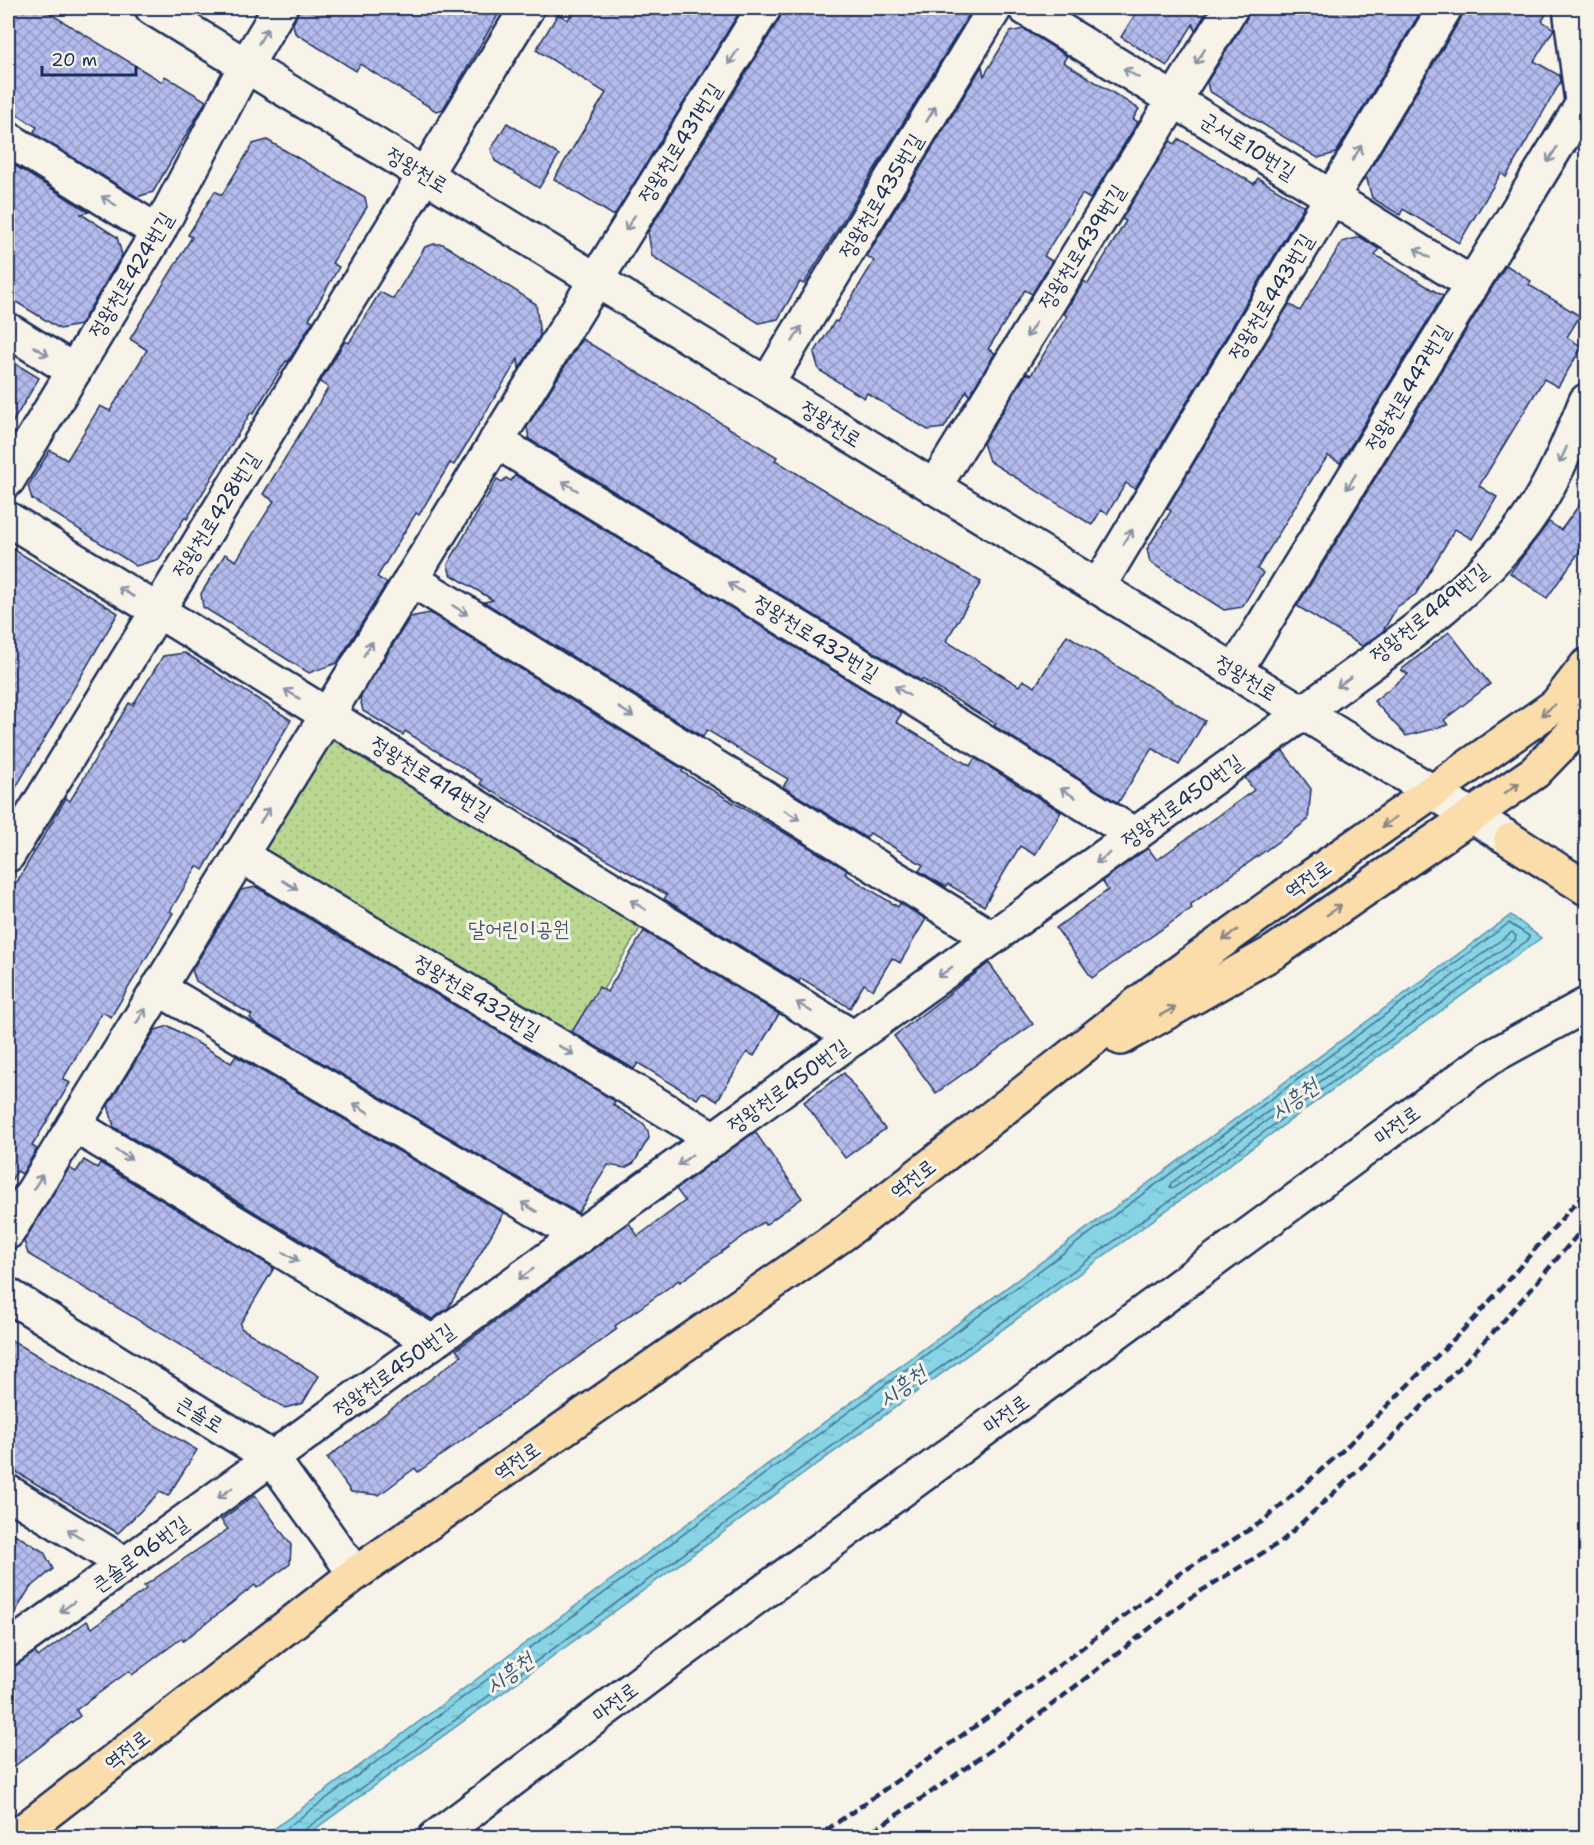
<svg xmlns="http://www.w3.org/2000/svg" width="1594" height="1845" viewBox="0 0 1594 1845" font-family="'Shantell Sans','Poor Story',sans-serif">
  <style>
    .park { fill: url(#park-dots); stroke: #6a8377; stroke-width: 1.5 }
    .water { fill: url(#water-ripples); stroke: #5b92ae; stroke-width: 1.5 }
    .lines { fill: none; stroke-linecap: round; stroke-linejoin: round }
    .shore { stroke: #467194; stroke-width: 1.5 }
    .building { fill: url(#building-cross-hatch); stroke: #1b2f5e; stroke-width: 1.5 }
    .minor-casing { stroke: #1b2f5e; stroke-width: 38 }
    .major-casing { stroke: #1b2f5e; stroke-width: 38 }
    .minor { stroke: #f7f3e8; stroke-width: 33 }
    .major { stroke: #faddab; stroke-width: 33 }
    .rail { stroke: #1b2f5e; stroke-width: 4.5; stroke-dasharray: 9 4.5; stroke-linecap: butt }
    .oneway { stroke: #8991a3 }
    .oneway2 { stroke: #8a8684 }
    .labels { text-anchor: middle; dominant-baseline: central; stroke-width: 6; stroke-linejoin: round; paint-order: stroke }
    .street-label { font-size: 21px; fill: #1b2f5e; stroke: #f7f3e8 }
    .park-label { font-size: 21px; fill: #42596a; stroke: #f7f3e8 }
    .water-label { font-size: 22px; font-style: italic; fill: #365880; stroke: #f7f3e8 }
  </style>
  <defs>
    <pattern id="park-dots" width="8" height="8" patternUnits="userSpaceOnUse" patternTransform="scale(1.5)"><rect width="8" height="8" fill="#b9d790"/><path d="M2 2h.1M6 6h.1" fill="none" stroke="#9eb97f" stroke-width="1.8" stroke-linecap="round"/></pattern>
    <pattern id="water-ripples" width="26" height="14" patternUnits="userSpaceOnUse" patternTransform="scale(1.5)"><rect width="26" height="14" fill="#86d4e4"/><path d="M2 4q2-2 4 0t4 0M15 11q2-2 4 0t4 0" fill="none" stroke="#73b6c6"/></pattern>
    <pattern id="building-cross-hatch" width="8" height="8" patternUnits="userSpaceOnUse" patternTransform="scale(1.5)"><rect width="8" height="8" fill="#b4bced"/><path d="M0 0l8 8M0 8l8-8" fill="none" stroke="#9299c3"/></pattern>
  </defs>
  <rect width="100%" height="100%" fill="#f7f3e8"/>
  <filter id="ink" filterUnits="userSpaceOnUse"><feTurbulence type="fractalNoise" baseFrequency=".0167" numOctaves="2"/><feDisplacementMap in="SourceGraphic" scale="12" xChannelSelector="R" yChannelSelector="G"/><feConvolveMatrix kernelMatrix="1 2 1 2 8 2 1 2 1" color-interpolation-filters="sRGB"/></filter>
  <g filter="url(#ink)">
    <path class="park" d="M336,737l306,188 -70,116 -306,-188 -3,-15 57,-98z"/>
    <path class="water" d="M1511,915l30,23 -1237,899h-41z"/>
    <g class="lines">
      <g class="shore">
        <path d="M1512,932l4,4 -1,4 -341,248 -4,-1 1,-4z"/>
        <path d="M273,1838l1236,-915 20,13 -1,4 -1224,890 -3,8"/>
      </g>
    </g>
    <g class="building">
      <path d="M8,8h33l121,74 3,-6 41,25 -53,91 -16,5 -104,-64 4,-6 -29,-18z"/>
      <path d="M300,8h202l-59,101 -7,2 -76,-47 -4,7 -61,-38 -2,-9z"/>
      <path d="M575,8h167l-128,208 -60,-37 52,-86 -70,-43 22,-36 10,6z"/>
      <path d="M783,8h188l1,2 -168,274 -4,-2 -22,37 -19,4 -107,-67 -4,-24 132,-214z"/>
      <path d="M1139,8h70l-14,23 -2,-7 -26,42 -46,-29z"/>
      <path d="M1250,8h173l-87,145 -18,5 -109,-67 -2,-9 40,-64z"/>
      <path d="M1464,8h86l-8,13 12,8 -20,32 26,15 1,5 -55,96 -5,-4 -42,70 -56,-34 -3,6 -28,-17 -6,-22 95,-158z"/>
      <path d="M1024,29l43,27 -4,6 76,47 -6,10 5,3 -48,77 -8,-5 -38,62 8,5 -20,33 -7,-4 -37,59 7,4 -26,43 -2,-6 -23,38 -16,2 -61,-37 -3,5 -45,-28 -5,-17 21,-32 2,1 37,-61 -7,-5 115,-190 2,10 26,-44z"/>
      <path d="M507,123l52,32 -20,33 -44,-27 -4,-12z"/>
      <path d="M1179,139l75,45 4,-6 46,28 -169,283 -9,-6 -19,31 -6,-4 -9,15 -103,-64 -6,-18 44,-70 4,2 36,-59 -3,-2 20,-33 4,3 38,-63 -4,-2 48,-78 5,3z"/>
      <path d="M267,140l98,57 2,10 -35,56 7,4 -30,52 4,2 -25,41 -2,-1 -33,53 -2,-2 -64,107 -2,-2 -26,42 -23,7 -104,-67 -4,-13 22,-36 17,10 33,-54 10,5 37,-61 -17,-11 62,-102 -4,-2 27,-44 7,4 31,-51z"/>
      <path d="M14,165l75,47 -8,2 36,23 5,18 -42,70 -20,4 -52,-32v-122z"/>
      <path d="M1360,237l19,12 -4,6 68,41 -103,167 -12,-7 -14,20 -57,93 6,4 -21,34 -18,3 -74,-48 -3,-13 24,-38 -4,-3 122,-204 11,7 42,-69z"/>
      <path d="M434,244h9l93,60 4,32 -21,33 -1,-10 -64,106 -4,-2 -31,52 -3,-2 -39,64 10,6 -50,80 -28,10 -106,-66 -2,-13 24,-40 11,7 38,-60 -11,-7 64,-104 1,-3 -8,-5 25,-41 4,2 31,-51 13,7 32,-52z"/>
      <path d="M1506,265l25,16 -2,4 51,31 -13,21 15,10 -24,40 -14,-8 -65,107 18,11 -25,42 -17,-10 -39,65 -19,13 -14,24 -21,15 -65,-40z"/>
      <path d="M582,339l195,118 -2,3 78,48 128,74 -35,59 73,45 4,-6 12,7 32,-52 138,86 -26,44 -27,-17 -34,55 -124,-77 2,-2 -74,-45 -1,2 -392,-242 -2,-12z"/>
      <path d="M8,359l31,19 -31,52z"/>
      <path d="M515,475l387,238 -6,9 74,44 5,-8 86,54 -26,43 -15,-9 -36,60 -36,-22 -2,3 -27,-16 4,-6 -53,-32 -4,5 -83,-51 5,-8 -81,-49 -4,7 -219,-135 9,-2 -43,-26 -2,-10 49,-85 5,3 4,-4 5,3z"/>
      <path d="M1587,494v47l-40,57 -37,-25 39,-51 12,8z"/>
      <path d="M8,546l110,67 -110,188z"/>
      <path d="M430,613l253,156 -1,3 165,98 -2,4 53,33 2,-4 26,16 -26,44 -8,-5 -19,32 -9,-6 -14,24 -49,-30 -2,4 -135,-83 3,-4 -187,-111 2,-4 -77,-49 -2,4 -40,-24 -3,-13 50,-81z"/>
      <path d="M1449,632l41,52 -46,36 4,5 -42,11 -32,-35 34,-27 -7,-4z"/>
      <path d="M185,653l106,67 -88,150 -6,-4 -27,45 3,2 -62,104 -9,-5 -39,67 7,4 -38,63 5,3 -15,25 -5,-3 -9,15v-141l9,-15 -9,-6v-127l58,-99 4,3 59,-98 4,2 30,-49z"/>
      <path d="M1283,751l28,38 -3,31 -118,85 2,3 -100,70 -36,-50 52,-38 -6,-9 46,-33 9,12 97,-70 -9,-12z"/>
      <path d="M256,887l359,214 -2,4 31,19 4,7 1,7 -15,25 -9,5 -17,-3 -30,48 -322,-189 -6,-6 2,-3 -56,-34 -4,-11 49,-80z"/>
      <path d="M644,931l135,83 -25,42 -7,-4 -30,49 -15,-9 -5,7 -59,-36 -4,6 -62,-37 27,-45 8,5z"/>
      <path d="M989,963l44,61 -97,69 -42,-57z"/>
      <path d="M169,1026l62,37 5,-7 268,157 -56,95 -16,11 -318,-192 -6,-22 47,-75z"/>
      <path d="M844,1073l41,56 -40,29 -41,-56z"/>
      <path d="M755,1132l47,66 -37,27 -2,-3 -83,60 -1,-2 -64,46 2,3 -199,143 -3,-4 -36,27 -28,-3 -24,-34 134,-102 -5,-6 173,-127 9,13 47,-35 -9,-12z"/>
      <path d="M84,1160l13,8 3,-5 174,105 -34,56 1,4 78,48 -16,27 -18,5 -257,-154 -4,-13 45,-73 7,4z"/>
      <path d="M8,1338l189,112 -29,46 -8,-4 -42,41 -110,-66z"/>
      <path d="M255,1495l36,50 -1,19 -33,24 -2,-3 -72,56 -1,-3 -50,37 -3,-4 -53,39 4,6 -72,55v-101l27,-18 3,5 49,-36 5,7 54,-39 -2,-3 84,-57 -7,-9z"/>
      <path d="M8,1530l36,22 9,17 -24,20 -21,35z"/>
    </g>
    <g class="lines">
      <g class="minor-casing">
        <g id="minor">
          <path d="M152,8l1359,832"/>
          <path d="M1025,8l447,276"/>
          <path d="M1570,8l15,117"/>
          <path d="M8,139l150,93"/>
          <path d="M8,330l66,41"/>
          <path d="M767,384l228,-376"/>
          <path d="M496,441l639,394"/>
          <path d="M8,480l150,-248 88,-167 34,-57"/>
          <path d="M934,487l297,-479"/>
          <path d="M8,519l846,519"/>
          <path d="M411,579l581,359"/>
          <path d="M1098,587l347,-579"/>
          <path d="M1235,671l347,-566"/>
          <path d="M8,855l519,-847"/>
          <path d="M240,855l474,284"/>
          <path d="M158,988l422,248"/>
          <path d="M74,1125l358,217"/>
          <path d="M8,1232l756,-1224"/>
          <path d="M8,1295l264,163 83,116"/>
          <path d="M8,1492l117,72"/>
          <path d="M8,1649l1295,-936c77,-58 164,-112 222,-190 27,-37 44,-80 61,-122"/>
          <path d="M435,1838l237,-179 817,-601 97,-53"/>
        </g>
      </g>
      <g class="major-casing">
        <g id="major">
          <path d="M1511,840l75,48"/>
          <path d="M1121,1038l153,-86 261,-180 51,-53"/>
          <path d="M14,1838l341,-264 488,-340 320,-250 149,-108 244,-171 30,-39"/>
        </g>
      </g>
      <use href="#minor" class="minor"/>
      <use href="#major" class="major"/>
      <g class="rail">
        <path d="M815,1838l209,-146 155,-118 84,-53 75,-66 136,-136 112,-128"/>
        <path d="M862,1838l84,-56 81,-58 158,-123 97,-60 99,-92 118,-123 87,-101"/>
      </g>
    </g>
    <defs><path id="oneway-shaft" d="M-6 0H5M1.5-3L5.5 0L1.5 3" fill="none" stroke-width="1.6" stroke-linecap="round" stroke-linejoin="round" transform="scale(1.5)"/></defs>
    <g class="oneway">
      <use href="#oneway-shaft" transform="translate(263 36) rotate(-60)"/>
      <use href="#oneway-shaft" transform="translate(733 57) rotate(122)"/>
      <use href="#oneway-shaft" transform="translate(1200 57) rotate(122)"/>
      <use href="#oneway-shaft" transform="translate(1131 73) rotate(-148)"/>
      <use href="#oneway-shaft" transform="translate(931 114) rotate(-59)"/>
      <use href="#oneway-shaft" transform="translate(1357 153) rotate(-59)"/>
      <use href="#oneway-shaft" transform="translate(1552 155) rotate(122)"/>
      <use href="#oneway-shaft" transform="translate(109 201) rotate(-148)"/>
      <use href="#oneway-shaft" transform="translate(630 223) rotate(122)"/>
      <use href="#oneway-shaft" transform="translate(1422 253) rotate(-148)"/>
      <use href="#oneway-shaft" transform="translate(1031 330) rotate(122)"/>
      <use href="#oneway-shaft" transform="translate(797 334) rotate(-59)"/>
      <use href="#oneway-shaft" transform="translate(41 351) rotate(32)"/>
      <use href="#oneway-shaft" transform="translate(1563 455) rotate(115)"/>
      <use href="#oneway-shaft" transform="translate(1351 482) rotate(121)"/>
      <use href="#oneway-shaft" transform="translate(570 486) rotate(-148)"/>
      <use href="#oneway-shaft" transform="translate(1128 537) rotate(-59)"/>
      <use href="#oneway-shaft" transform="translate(736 588) rotate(-148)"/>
      <use href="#oneway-shaft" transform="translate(126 592) rotate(-149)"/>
      <use href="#oneway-shaft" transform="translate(460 610) rotate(32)"/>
      <use href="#oneway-shaft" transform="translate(368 649) rotate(-58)"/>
      <use href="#oneway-shaft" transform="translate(1344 682) rotate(143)"/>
      <use href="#oneway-shaft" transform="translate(902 691) rotate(-148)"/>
      <use href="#oneway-shaft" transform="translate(292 694) rotate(-148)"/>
      <use href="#oneway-shaft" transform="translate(626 712) rotate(32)"/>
      <use href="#oneway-shaft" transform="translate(1068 793) rotate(-148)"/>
      <use href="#oneway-shaft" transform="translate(265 815) rotate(-58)"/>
      <use href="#oneway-shaft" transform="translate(792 815) rotate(32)"/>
      <use href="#oneway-shaft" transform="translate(1103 858) rotate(144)"/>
      <use href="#oneway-shaft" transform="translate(290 885) rotate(31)"/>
      <use href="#oneway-shaft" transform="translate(638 905) rotate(-148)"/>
      <use href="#oneway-shaft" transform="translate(945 972) rotate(144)"/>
      <use href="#oneway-shaft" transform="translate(804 1007) rotate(-148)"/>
      <use href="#oneway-shaft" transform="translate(141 1016) rotate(-58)"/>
      <use href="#oneway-shaft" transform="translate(566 1050) rotate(31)"/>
      <use href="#oneway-shaft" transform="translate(361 1108) rotate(-149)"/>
      <use href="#oneway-shaft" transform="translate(124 1155) rotate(31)"/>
      <use href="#oneway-shaft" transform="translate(685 1160) rotate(144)"/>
      <use href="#oneway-shaft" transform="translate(38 1182) rotate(-58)"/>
      <use href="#oneway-shaft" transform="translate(529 1207) rotate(-149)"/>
      <use href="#oneway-shaft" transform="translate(291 1257) rotate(31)"/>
      <use href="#oneway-shaft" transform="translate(526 1274) rotate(144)"/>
      <use href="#oneway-shaft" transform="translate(225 1493) rotate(144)"/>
      <use href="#oneway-shaft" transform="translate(75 1534) rotate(-148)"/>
      <use href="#oneway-shaft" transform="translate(67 1607) rotate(144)"/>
    </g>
    <g class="oneway2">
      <use href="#oneway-shaft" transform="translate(1548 710) rotate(143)"/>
      <use href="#oneway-shaft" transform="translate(1512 788) rotate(-35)"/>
      <use href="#oneway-shaft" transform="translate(1389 822) rotate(145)"/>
      <use href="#oneway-shaft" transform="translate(1334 910) rotate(-35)"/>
      <use href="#oneway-shaft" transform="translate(1230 935) rotate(144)"/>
      <use href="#oneway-shaft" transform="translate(1168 1011) rotate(-29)"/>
    </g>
  </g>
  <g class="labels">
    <g class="street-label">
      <text transform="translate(680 143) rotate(-58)">정왕천로431번길</text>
      <text transform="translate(1248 146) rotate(32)">군서로10번길</text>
      <text transform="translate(417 170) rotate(31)">정왕천로</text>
      <text transform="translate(881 196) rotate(-59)">정왕천로435번길</text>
      <text transform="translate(1082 247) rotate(-58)">정왕천로439번길</text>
      <text transform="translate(131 275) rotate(-59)">정왕천로424번길</text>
      <text transform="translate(1271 297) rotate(-59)">정왕천로443번길</text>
      <text transform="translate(1408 388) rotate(-59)">정왕천로447번길</text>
      <text transform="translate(831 424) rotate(32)">정왕천로</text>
      <text transform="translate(216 515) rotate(-58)">정왕천로428번길</text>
      <text transform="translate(1429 613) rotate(-39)">정왕천로449번길</text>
      <text transform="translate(816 638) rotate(32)">정왕천로432번길</text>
      <text transform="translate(1246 678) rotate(31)">정왕천로</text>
      <text transform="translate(431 778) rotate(32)">정왕천로414번길</text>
      <text transform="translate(1182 801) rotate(-36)">정왕천로450번길</text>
      <text transform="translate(1308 879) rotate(-35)">역전로</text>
      <text transform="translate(477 997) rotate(31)">정왕천로432번길</text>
      <text transform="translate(788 1086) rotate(-36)">정왕천로450번길</text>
      <text transform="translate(1397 1125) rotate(-36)">마전로</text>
      <text transform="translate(913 1179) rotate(-38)">역전로</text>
      <text transform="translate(394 1370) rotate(-36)">정왕천로450번길</text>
      <text transform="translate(200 1414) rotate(32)">큰솔로</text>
      <text transform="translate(1006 1414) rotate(-36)">마전로</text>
      <text transform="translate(517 1461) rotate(-35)">역전로</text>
      <text transform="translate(140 1554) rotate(-36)">큰솔로96번길</text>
      <text transform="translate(615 1702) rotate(-37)">마전로</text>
      <text transform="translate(127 1750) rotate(-38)">역전로</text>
    </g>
    <g class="park-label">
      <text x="519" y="929">달어린이공원</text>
    </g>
    <g class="water-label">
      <text transform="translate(1294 1099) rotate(-36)">시흥천</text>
      <text transform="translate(902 1386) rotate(-36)">시흥천</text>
      <text transform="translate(509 1673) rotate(-36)">시흥천</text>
    </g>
  </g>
  <rect width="1594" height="1845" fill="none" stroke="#f7f3e8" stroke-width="30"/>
  <rect x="15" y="15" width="1564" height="1815" fill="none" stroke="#1b2f5e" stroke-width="2" filter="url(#ink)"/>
  <path d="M42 66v9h94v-9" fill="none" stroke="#1b2f5e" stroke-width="3"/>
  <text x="51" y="66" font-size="18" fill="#1b2f5e" stroke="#f7f3e8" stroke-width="4.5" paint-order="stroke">20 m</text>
</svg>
